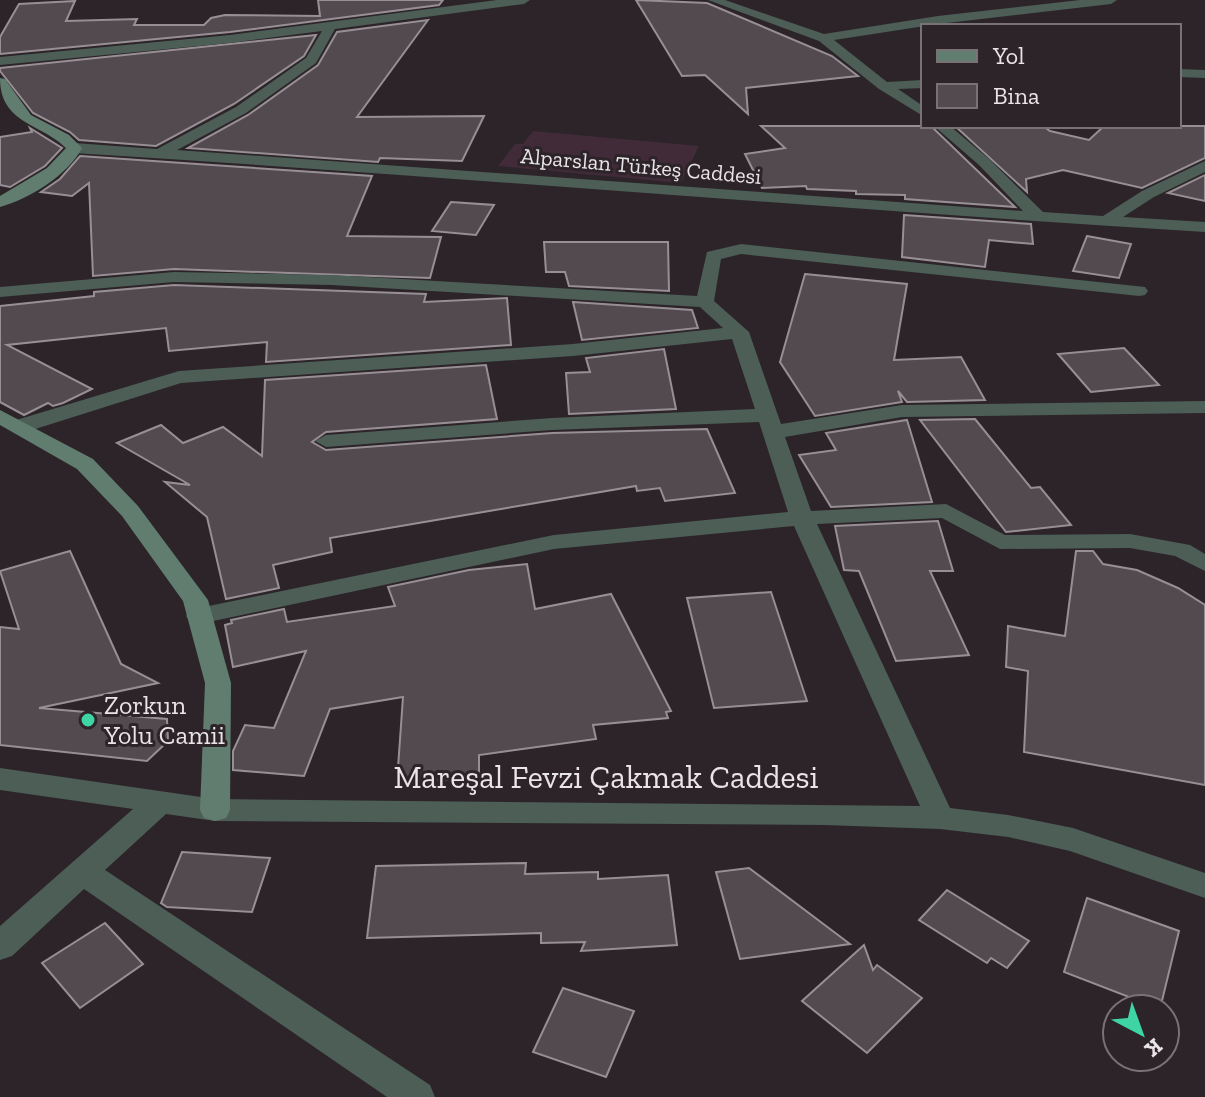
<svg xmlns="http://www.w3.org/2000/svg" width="1205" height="1097" viewBox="0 0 1205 1097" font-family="'Zilla Slab',serif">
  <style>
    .green { fill: #412b39 }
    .building { fill: #524a4f; stroke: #988f94; stroke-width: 2 }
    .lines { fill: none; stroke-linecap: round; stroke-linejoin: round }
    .street { fill: #4c5e56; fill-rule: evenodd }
    .secondary { fill: #607d70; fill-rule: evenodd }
    .poi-dot { fill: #3ed4a3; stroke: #2c2429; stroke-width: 3 }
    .labels { text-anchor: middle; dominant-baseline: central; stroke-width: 6; stroke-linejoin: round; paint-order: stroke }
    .far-street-label { font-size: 22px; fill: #e9e4e7; stroke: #2c2429 }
    .poi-label { font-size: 26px; fill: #e9e4e7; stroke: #2c2429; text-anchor: start }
    .near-street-label { font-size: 32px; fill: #e9e4e7; stroke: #2c2429 }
  </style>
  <rect width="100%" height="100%" fill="#2c2429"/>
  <path class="green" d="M533,131l166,15 -18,37 -183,-17 17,-22h8z"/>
  <g class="building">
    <path d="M318,0h125l-4,5 -209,27 -230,22v-17l19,-33 56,-3 -9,20 71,-2 -3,6h70l7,-7 14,-3 95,1z"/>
    <path d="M636,0l71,3 125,53 26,20 -112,12 2,26 -43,-39 -23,1z"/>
    <path d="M428,20l-71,97 127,-1 -22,45 -82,-3 -2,4 -190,-14 60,-33 70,-50 19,-33z"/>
    <path d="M316,35l-12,21 -70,48 -78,42 -77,-6 -9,-8 -37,-19 -33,-42v-3z"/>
    <path d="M761,126h170l84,81 -110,-8v-4l-49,-1v-3l-49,-2 -1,-3 -44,2 -17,-34 40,-6z"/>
    <path d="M955,126h88l7,5 39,9 15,-14h101v32l-63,30 -79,-18 -37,9 1,13z"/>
    <path d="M30,128l32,20 -17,18 -35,21 -10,-2v-48l32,-5z"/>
    <path d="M80,156l292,20 -25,60 94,1 -11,41 -256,-9 -81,7 -4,-93 -17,13 -31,-4 19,-13z"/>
    <path d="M1205,175v26l-37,-8z"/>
    <path d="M451,202l43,3 -18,30 -44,-4z"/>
    <path d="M904,215l127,9 2,20 -44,-4 -4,27 -83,-10z"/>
    <path d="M1087,236l44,8 -12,34 -46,-7z"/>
    <path d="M544,242h124l1,49 -100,-5 -4,-14h-19z"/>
    <path d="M805,274l102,10 -13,76 67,-3 24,43 -78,2 -9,-11 4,11 -87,14 -35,-54z"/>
    <path d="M174,285l252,9 -2,8 83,-4 4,47 -245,17 1,-20 -98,9 -3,-23 -159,17 85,44 -29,14 -10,3 -5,-3 -24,12 -24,-13v-96l94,-10v-4z"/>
    <path d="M573,302l119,8 6,18 -116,12z"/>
    <path d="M1124,348l35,37 -68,7 -33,-38z"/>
    <path d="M664,349l12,60 -107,5 -3,-41 24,-1 -4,-14z"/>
    <path d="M486,365l11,54 -171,13 -14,10 14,8 226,-17 155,-4 28,64 -70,8 -5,-13 -23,3 -1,-5 -306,52 2,14 -59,13 6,23 -53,11 -19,-82 -42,-35 25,3 -73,-42 44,-18 22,18 40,-16 39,29 3,-76z"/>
    <path d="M975,419l56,69 9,-1 31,38 -65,7 -86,-112z"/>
    <path d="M907,420l25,82 -101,5 -32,-52 37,-5 -10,-17z"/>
    <path d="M938,521l15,50h-23l39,84 -73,6 -37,-90 -15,-1 -9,-44z"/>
    <path d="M70,551l51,113 37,19 -119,25 128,11 1,22 -21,20 -147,-16v-118l19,2 -19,-58z"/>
    <path d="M1076,551h17l10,13 34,6 41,18 27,17v180l-181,-33 4,-81 -22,-4 2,-41 57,10z"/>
    <path d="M527,564l8,45 76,-15 60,117 -5,1 2,6 -75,7 3,14 -117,16v23l-82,4 6,-85 -73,12 -26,67 -71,-6v-19l12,-26 29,3 32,-77 -73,16 -8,-42 7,-2 -1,-3 53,-11 3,13 108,-16 -7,-19 81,-17z"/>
    <path d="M771,592l36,109 -93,7 -27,-110z"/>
    <path d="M182,852l88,6 -18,54 -85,-5 -6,-4z"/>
    <path d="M526,863l-1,11 73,-2v7l70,-4 9,70 -96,6 4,-9 -44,1v-10l-174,5 9,-72z"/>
    <path d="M749,868l101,76 -110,15 -24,-87z"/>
    <path d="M947,890l82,51 -22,27 -16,-10 -4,5 -68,-43z"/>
    <path d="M1087,898l92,33 -19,78 -96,-37z"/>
    <path d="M105,923l38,41 -63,44 -38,-45z"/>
    <path d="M864,945l9,25 4,-5 45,33 -55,55 -65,-52z"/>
    <path d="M563,988l71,23 -28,66 -73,-25z"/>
  </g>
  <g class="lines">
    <g class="street">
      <path d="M497,0h33l-6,4 -189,25 -19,34 -70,50 -69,37 846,61 -44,-46 -45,-39h16l39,33 54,53 60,4 39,-25 63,-30v11l-51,25 -31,20 82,5v10c-377,-23 -754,-56 -1131,-79l-8,-5 8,-5 83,6 79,-42 70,-49 16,-27 -92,12 -230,22v-8l230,-22z"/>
      <path d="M708,0h17l99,34 114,-18 142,-16h37l-6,4 -173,20 -104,16 53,42 36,-2v8l-25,1 25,17v10l-44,-27 -60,-48z"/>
      <path d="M1179,69l26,1v8l-26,-1z"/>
      <path d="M741,244l404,43 3,4 -3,4 -6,1 -398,-42 -20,5 -7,42 35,31 32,92 121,-19 303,-4v12l-303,4 -117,20 26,74 135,-7 59,31 125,-1 60,11 15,9v17l-30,-15 -45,-8 -130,1 -58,-31 -125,6 133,284 58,7 65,13 132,45v25l-135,-47 -62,-14 -68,-8 -116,-4 -609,-4 -49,-7 -61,56 325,215 5,12h-48l-303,-208 -72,67 -12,4v-34l133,-117 -133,-19v-22l215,31 705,7 -126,-280 -240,23 -355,75 -9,-2 -4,-6 4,-6 9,-2 355,-73 234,-23 -29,-90 -207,8 -226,17 -11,-6 11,-6 226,-17 203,-9 -23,-70 -159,17 -392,27 -152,48 -8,1 -11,-6 3,-5 166,-50 394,-27 150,-16 -23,-21 -368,-22 -158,-3 -174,15v-10l174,-15 158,3 365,21 10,-44z"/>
    </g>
    <g class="secondary">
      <path d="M0,78l5,1 26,36 38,20 13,13c-14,27 -53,51 -82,59v-11l47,-28 19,-20c-25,-25 -66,-24 -66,-70z"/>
      <path d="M0,410l93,49 45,47 70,94 23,83 -1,127 -4,8 -11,3 -11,-3 -4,-8 5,-127 -22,-82 -61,-85 -45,-47 -77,-44z"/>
    </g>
  </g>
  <circle class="poi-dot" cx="88" cy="720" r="8"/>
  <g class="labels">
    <g class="far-street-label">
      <text transform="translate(641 166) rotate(5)">Alparslan Türkeş Caddesi</text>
    </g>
    <g class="poi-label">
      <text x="104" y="705">Zorkun<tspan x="104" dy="30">Yolu Camii</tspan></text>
    </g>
    <g class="near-street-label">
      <text x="606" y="777">Mareşal Fevzi Çakmak Caddesi</text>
    </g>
  </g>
  <rect x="921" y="24" width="260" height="104" fill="#2c2429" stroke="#787175" stroke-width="2"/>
  <rect x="937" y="50" width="40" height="12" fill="#607d70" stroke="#787175" stroke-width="2"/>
  <text x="993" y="64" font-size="24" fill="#e9e4e7">Yol</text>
  <rect x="937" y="84" width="40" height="24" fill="#524a4f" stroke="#787175" stroke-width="2"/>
  <text x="993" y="104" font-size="24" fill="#e9e4e7">Bina</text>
  <g transform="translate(1141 1033) rotate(139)"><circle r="38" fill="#2c2429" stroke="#787175" stroke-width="2"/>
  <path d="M0-6L14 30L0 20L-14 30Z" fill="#3ed4a3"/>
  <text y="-12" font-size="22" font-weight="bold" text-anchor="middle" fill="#e9e4e7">K</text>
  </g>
</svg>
